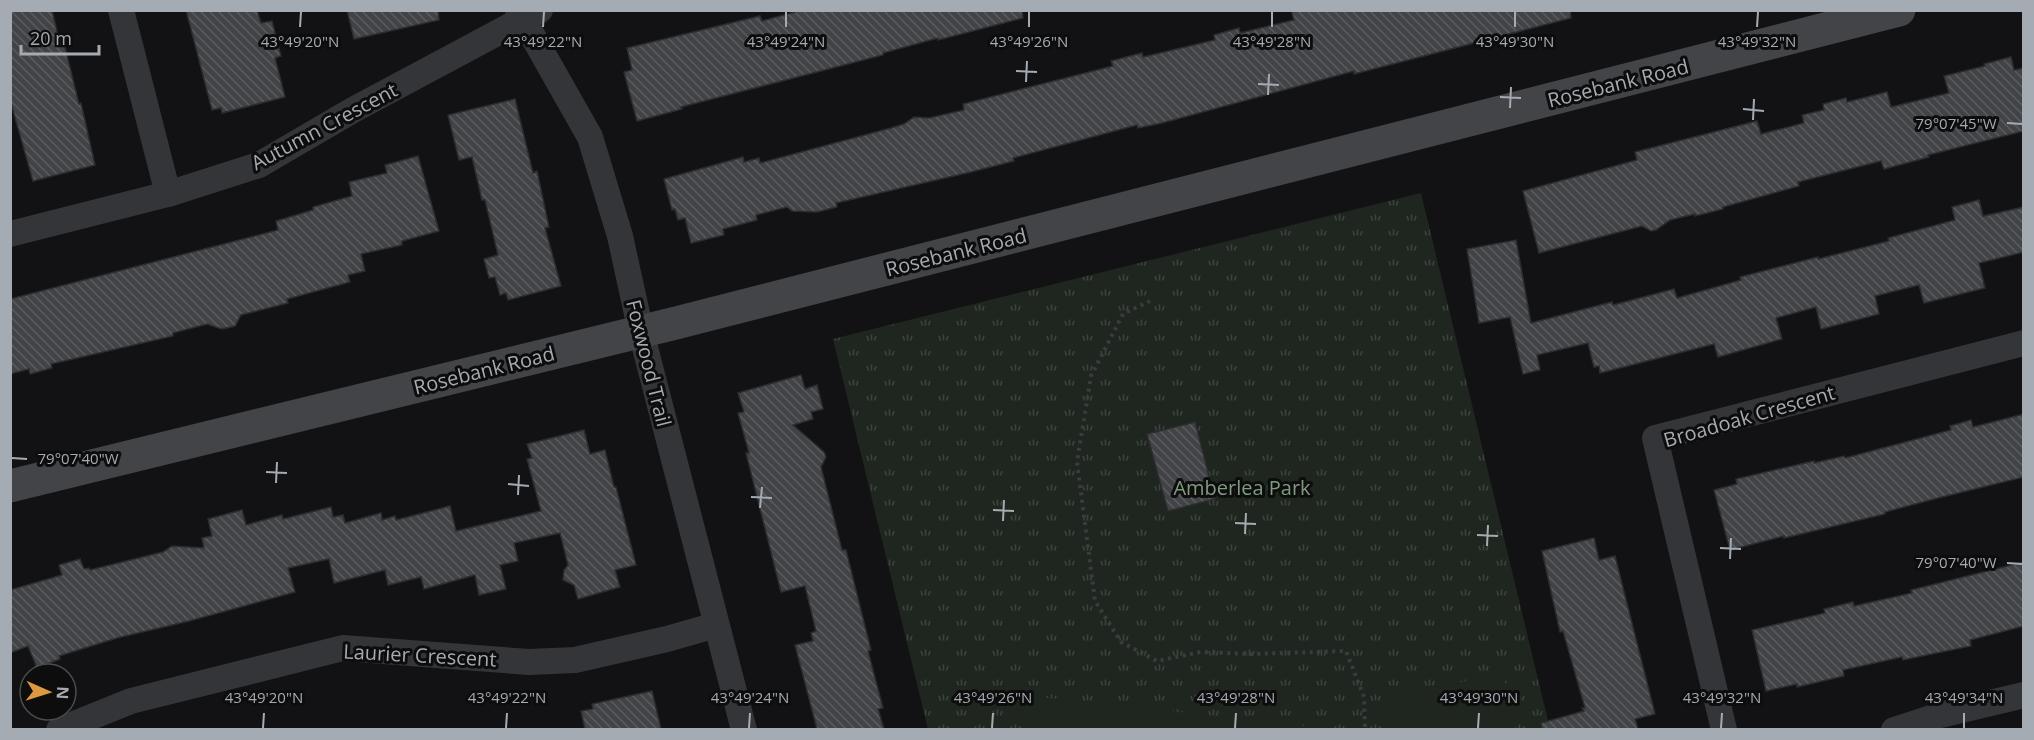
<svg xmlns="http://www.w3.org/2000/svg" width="2034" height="740" viewBox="0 0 2034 740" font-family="'Open Sans',sans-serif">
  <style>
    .park { fill: url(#park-tufts) }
    .pitch { fill: #1f261f }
    .building { fill: url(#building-back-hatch); stroke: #2c2d2f; stroke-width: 1.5 }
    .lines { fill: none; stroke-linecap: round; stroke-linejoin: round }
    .path { stroke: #3a3c3f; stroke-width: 4; stroke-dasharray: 3 4.5; stroke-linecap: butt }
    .street { stroke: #343538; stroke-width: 26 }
    .secondary { stroke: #424448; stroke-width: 33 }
    .ticks { fill: none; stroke: #a5abb2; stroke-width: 2 }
    .labels { text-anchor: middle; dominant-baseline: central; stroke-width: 6; stroke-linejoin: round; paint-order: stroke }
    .street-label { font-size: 20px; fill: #a5abb2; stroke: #0d0d0e }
    .park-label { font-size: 20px; fill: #7f9b7e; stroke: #0d0d0e }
    .ticks-label { font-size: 15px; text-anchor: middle; fill: #a5abb2; stroke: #0d0d0e; stroke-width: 6; stroke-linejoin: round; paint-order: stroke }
  </style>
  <defs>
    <pattern id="park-tufts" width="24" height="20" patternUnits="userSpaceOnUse" patternTransform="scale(1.5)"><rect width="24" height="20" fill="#1f261f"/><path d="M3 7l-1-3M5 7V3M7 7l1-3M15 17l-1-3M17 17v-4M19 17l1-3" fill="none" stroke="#3d433d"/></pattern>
    <pattern id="building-back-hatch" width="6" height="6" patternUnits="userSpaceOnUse" patternTransform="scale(1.5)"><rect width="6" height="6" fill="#414346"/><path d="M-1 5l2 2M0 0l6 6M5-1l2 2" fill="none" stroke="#595b5e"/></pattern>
  </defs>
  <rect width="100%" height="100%" fill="#121214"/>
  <path class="park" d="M1421,193l129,536h-622l-95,-390z"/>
  <g class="pitch">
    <path d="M1503,673l13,56h-130l-6,-29z"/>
    <path d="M1039,697l294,32h-308v-24z"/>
  </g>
  <g class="building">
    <path d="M10,10h42l6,26 4,-1 17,69 2,-1 14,62 -62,16 -23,-81z"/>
    <path d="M186,10h71l4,13 11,-2 9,35 -6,2 10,39 -63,16 -1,-5 -9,2z"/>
    <path d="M347,10h91l1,10 -85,19z"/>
    <path d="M802,10h220l1,8 -85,22v-2l-55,15v2l-202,52 1,2 -45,12 -13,-49 8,-2 -5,-22 133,-32 2,5z"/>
    <path d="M1291,10h279l1,8 -217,56v-3l-192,52 -24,5 -1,-3 -124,33 1,3 -43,11 -135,31 1,4 -20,5 -25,-1 -5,-4 -31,8 1,5 -34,9 1,6 -33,8 -6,-25 -7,2 -3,-11 -3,1 -8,-31 79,-22 1,5 15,-4 1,5 131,-35 13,-4 10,-7 15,1 35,-8 -1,-6 150,-38 -2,-5 31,-8 1,4 72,-17 -1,-5 25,-7 1,5 54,-13z"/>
    <path d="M2011,57l3,13 10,-2v63l-96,24 1,2 -45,12 -3,-8 -83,21 1,4 -76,21v2l-28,7v-2l-25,6 -14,10 -5,1 -9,-5 -103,27 -16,-62 114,-31 -2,-8 122,-31 4,13 43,-11 -2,-8 22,-5 -1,-6 23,-6 1,4 40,-10 4,15 58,-14 -5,-17 41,-10 -1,-2z"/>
    <path d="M515,99l18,74 4,-2 12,56 -4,1 16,58 -53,14 -2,-7 -6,2 -5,-18 -6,1 -5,-19 14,-4 -13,-55h-3l-10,-43 -13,3 -11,-45z"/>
    <path d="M418,156l21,75 -37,10v4l-41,9 4,17 -17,4 2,7 -63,17 1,4 -47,12 -6,11 -13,3 -15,-5 -34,9v3l-122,28 1,4 -22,6 -1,-5 -19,5v-75l268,-69 -2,-9 37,-11v-3l39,-11 -3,-14 38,-9 -2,-8z"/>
    <path d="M1979,200l4,16 41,-9v45l-45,11 6,25 -61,15 -5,-18 -44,11 4,18 -58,15 -5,-22 -40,11 6,21 -64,18 -4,-13 -114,29 -1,-7 -5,1 -6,-24 -51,12 3,15 -17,4 -13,-57 -31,6 -12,-74 49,-9 15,83 81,-21 1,3 61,-16 3,9 64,-18 -1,-3 78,-20v2l71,-18 -1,-3 67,-18 -3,-13z"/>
    <path d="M801,375l4,14 12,-4 6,24 -12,3 2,7 -20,6 31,27 2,5 -5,10 21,83h4l25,100 -3,1 15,57 -5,1 6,20h-67l-22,-84 18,-4 -2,-8 5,-2 -11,-45 -24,6 -35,-139h3l-11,-40 6,-1 -6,-19z"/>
    <path d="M2024,414v63l-86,21 -53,14v2l-101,24v-2l-54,14 -16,-60 23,-6 -1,-5 78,-18v2l30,-7 1,2 106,-28 -1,-4 21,-6 2,7z"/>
    <path d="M1195,422l20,77 -47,12 -21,-77z"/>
    <path d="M584,430l6,24 15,-4 9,37h2l20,78 -21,5 5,17 -42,12 -4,-14 -11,-5 1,-10 4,-5 -8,-32 -46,10 4,18 -18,4 6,24 -27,6 -4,-20 -51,14 -3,-12 -33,8 -3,-15 -51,13 -5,-24 -41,9 7,24 -106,29 -72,17 -58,18 1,3 -23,9 -9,-22 -18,7v-63l52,-15 -3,-10 21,-6 4,10 5,-1 1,2 73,-18 9,-6 32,2 -2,-10 10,-2 -4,-17 34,-9 4,15 36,-10 1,4 48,-12 2,10 10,-2 2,8 36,-10 1,7 13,-4 1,4 54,-14 6,25 85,-20 -14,-52 5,-1 -5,-14z"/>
    <path d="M1594,538l5,22 16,-4 40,158 -20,5 3,10h-96l-1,-6 43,-12 -2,-3h3l-22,-77 -3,1 -18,-81z"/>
    <path d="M2024,562v64l-54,14 1,6 -68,14 -1,-3 -59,13 1,6 -47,11v-3l-31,7 -14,-61 73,-17 -1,-4 29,-7 1,4 58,-13 -1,-3z"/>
    <path d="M652,691l9,38h-76l-4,-18 12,-2 -1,-5z"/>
  </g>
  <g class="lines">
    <path class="path" d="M1150,301l-27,13 -32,62 -14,86 18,139 26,41 36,19 44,-9 50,2 95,-3 18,46 1,33"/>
    <g class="street">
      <path d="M121,10l47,184"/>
      <path d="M518,10l72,127 30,99 21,96 103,398"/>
      <path d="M10,234l158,-40 91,-29 94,-55 187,-100"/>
      <path d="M59,730l72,-29 212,-53 186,14 46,-2 92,-21 49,-14"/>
      <path d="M1724,730l-69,-292 369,-95"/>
      <path d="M1894,730l46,-15 84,-20"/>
    </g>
    <path class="secondary" d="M10,486l666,-163 1223,-313"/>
  </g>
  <path class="ticks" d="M300,27l1,-15M543,27l1,-15M786,27v-15M1029,27v-15M1272,27v-15M1515,27v-15M1757,27l1,-15M1016,71l21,1M1026,82l1,-21M1258,84l21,1M1268,95l1,-21M1500,97l21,1M1510,108l1,-21M1743,109l21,2M1753,120l1,-21M2007,123l15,1M12,458l15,1M266,472l21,1M276,483l1,-21M508,484l21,2M518,495l1,-20M751,497l21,1M760,508l2,-21M993,510l21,1M1003,521l1,-21M1235,523l21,1M1245,534l1,-21M1477,535l21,1M1487,546l1,-21M1720,548l21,1M1730,559l1,-21M2007,563l15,1M263,728l1,-15M506,728l1,-15M749,728l1,-15M992,728l1,-15M1235,728l1,-15M1478,728l1,-15M1721,728l1,-15M1964,728v-15"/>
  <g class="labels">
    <g class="street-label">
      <text transform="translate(1618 83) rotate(-14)">Rosebank Road</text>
      <text transform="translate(324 126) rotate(-28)">Autumn Crescent</text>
      <text transform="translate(956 252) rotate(-14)">Rosebank Road</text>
      <text transform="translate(649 363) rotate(76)">Foxwood Trail</text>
      <text transform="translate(484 370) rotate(-14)">Rosebank Road</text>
      <text transform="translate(1749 416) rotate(-16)">Broadoak Crescent</text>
      <text transform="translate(420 655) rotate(3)">Laurier Crescent</text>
    </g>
    <g class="park-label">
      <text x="1242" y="487">Amberlea Park</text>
    </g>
  </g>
  <g class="ticks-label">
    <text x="300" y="47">43°49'20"N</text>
    <text x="543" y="47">43°49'22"N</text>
    <text x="786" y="47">43°49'24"N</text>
    <text x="1029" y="47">43°49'26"N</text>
    <text x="1272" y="47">43°49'28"N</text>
    <text x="1515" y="47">43°49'30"N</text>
    <text x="1757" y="47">43°49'32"N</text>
    <text x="1956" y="129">79°07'45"W</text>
    <text x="78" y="464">79°07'40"W</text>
    <text x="1956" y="568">79°07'40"W</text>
    <text x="264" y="703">43°49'20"N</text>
    <text x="507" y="703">43°49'22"N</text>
    <text x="750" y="703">43°49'24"N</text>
    <text x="993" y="703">43°49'26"N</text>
    <text x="1236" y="703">43°49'28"N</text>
    <text x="1479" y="703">43°49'30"N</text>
    <text x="1722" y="703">43°49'32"N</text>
    <text x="1964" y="703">43°49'34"N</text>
  </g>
  <rect width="2034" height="740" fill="none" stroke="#a5abb2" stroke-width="24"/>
  <g transform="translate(48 692) rotate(93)"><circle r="28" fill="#0d0d0e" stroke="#4a4c50" stroke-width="1.5"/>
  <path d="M0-4.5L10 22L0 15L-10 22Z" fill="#dc9942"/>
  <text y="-9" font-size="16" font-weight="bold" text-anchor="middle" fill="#a5abb2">N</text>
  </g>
  <path d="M21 45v9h78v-9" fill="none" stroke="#a5abb2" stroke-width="3"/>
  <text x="30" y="45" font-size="18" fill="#a5abb2" stroke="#0d0d0e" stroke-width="4.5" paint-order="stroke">20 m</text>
</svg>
